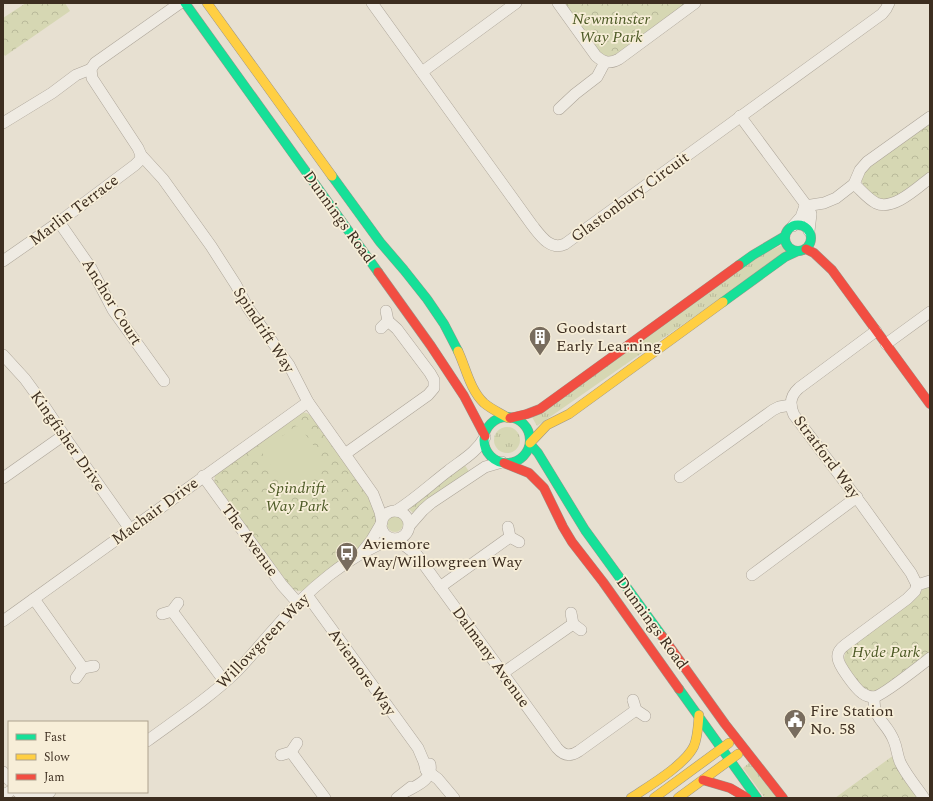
<svg xmlns="http://www.w3.org/2000/svg" width="933" height="801" viewBox="0 0 933 801" font-family="Spectral,serif">
  <style>
    .grass { fill: url(#grass-tufts) }
    .park { fill: url(#park-crowns) }
    .garden { fill: #d6d7b3 }
    .lines { fill: none; stroke-linecap: round; stroke-linejoin: round }
    .street-casing { stroke: #ada599; stroke-width: 12 }
    .fast-casing { stroke: #9c958a; stroke-width: 10 }
    .slow-casing { stroke: #9c958a; stroke-width: 10 }
    .jam-casing { stroke: #9c958a; stroke-width: 10 }
    .street { stroke: #efebe3; stroke-width: 11 }
    .fast { stroke: #16e098; stroke-width: 9 }
    .slow { stroke: #ffcf43; stroke-width: 9 }
    .jam { stroke: #f24e42; stroke-width: 9 }
    .labels { text-anchor: middle; dominant-baseline: central; stroke-width: 3.5; stroke-linejoin: round; paint-order: stroke }
    .park-label { font-size: 16px; font-style: italic; fill: #4d5a26; stroke: #f7eed8 }
    .street-label { font-size: 16px; fill: #3d2e20; stroke: #f7eed8 }
    .poi-label { font-size: 16px; fill: #3d2e20; stroke: #f7eed8; text-anchor: start }
  </style>
  <defs>
    <pattern id="grass-tufts" width="24" height="20" patternUnits="userSpaceOnUse"><rect width="24" height="20" fill="#d6d7b3"/><path d="M3 7l-1-3M5 7V3M7 7l1-3M15 17l-1-3M17 17v-4M19 17l1-3" fill="none" stroke="#b9b99a"/></pattern>
    <pattern id="park-crowns" width="20" height="18" patternUnits="userSpaceOnUse"><rect width="20" height="18" fill="#d6d7b3"/><path d="M2 6a3 3 0 1 1 6 0M12 15a3 3 0 1 1 6 0" fill="none" stroke="#b9b99a"/></pattern>
  </defs>
  <rect width="100%" height="100%" fill="#e7e0d1"/>
  <g class="grass">
    <path d="M782,245l5,7 -250,174 -5,-9 227,-161z"/>
    <circle cx="507" cy="440" r="13"/>
    <path d="M464,464l6,9 -56,41 -6,-6z"/>
    <path d="M749,763l28,35h-12l-22,-30z"/>
  </g>
  <g class="park">
    <path d="M26,3h39l5,8 -65,45 -2,-3v-35z"/>
    <path d="M563,3h123l-70,51c-7,4 -11,2 -17,-2z"/>
    <path d="M930,122v52c-12,9 -27,24 -43,26 -11,1 -27,-11 -25,-23 1,-4 4,-7 7,-10z"/>
    <path d="M301,412l6,1 4,3 58,79 8,25 -14,25 -57,44 -5,2 -8,-1 -79,-106 1,-9z"/>
    <path d="M930,585v68l-50,36 -6,2 -9,-1 -18,-23 -3,-9 2,-7 70,-53 8,-10z"/>
    <path d="M894,755l26,43h-85z"/>
  </g>
  <g class="garden">
    <path d="M296,426l4,1 25,34 -1,3 -33,24h-4l-24,-34v-4z"/>
    <circle cx="395" cy="524" r="8"/>
  </g>
  <g class="lines">
    <g class="street-casing">
      <g id="street">
        <path d="M180,3l-85,60 -4,6 1,9 46,70 3,7 22,24 48,67 25,39 12,23 41,57 19,37 65,92 7,18 2,10"/>
        <path d="M372,3l160,222c8,10 18,26 33,19l317,-230 4,-5 3,-6"/>
        <path d="M558,3l38,53c8,7 14,8 23,3l76,-56"/>
        <path d="M422,72l94,-69"/>
        <path d="M559,109l16,-15 22,-17 8,-15"/>
        <path d="M740,116l69,93 2,5 -2,17"/>
        <path d="M3,123l49,-30 24,-18 15,-6"/>
        <path d="M854,184c7,6 14,15 22,19 17,8 41,-15 54,-25"/>
        <path d="M805,206l19,-3 12,-5 18,-14 6,-14 7,-8 63,-45"/>
        <path d="M59,222l32,46 22,42 51,71"/>
        <path d="M793,226l8,-9 4,-11"/>
        <path d="M3,261l56,-39 76,-57 5,-5 1,-5"/>
        <path d="M381,328l7,-7 -2,-10"/>
        <path d="M876,331l-77,57c-9,8 -10,16 -5,27l68,90 49,68 6,12"/>
        <path d="M886,344l44,-32"/>
        <path d="M3,355l22,24 16,22 28,42 61,86"/>
        <path d="M345,454l83,-59 6,-7v-8l-4,-7 -33,-44 -9,-8"/>
        <path d="M203,476l79,109 16,18"/>
        <path d="M680,477l93,-67 6,-3 12,-2"/>
        <path d="M3,478l61,-43"/>
        <path d="M396,511c19,-12 35,-27 52,-40 14,-11 28,-18 37,-34"/>
        <circle cx="395" cy="525" r="14"/>
        <path d="M409,526l14,-16 8,-7 54,-36 17,-5"/>
        <path d="M508,527l2,10 9,5"/>
        <path d="M396,539l21,16 140,193c7,8 13,9 22,3l57,-41"/>
        <path d="M363,551l8,-10 10,-17"/>
        <path d="M752,575l105,-78"/>
        <path d="M917,585l-2,6 -8,8 -62,46c-4,3 -8,8 -7,13 0,7 18,31 24,35 4,3 8,4 12,4 8,-1 47,-32 56,-39"/>
        <path d="M917,585l13,-4"/>
        <path d="M440,587l70,-50"/>
        <path d="M307,595l111,153 6,14 2,8"/>
        <path d="M34,599l49,69"/>
        <path d="M172,611l53,71"/>
        <path d="M571,613l2,11 8,6"/>
        <path d="M162,614l10,-3 6,-8"/>
        <path d="M3,621l305,-219"/>
        <path d="M503,673l70,-49"/>
        <path d="M76,678l7,-10 11,-2"/>
        <path d="M874,697c-1,23 13,25 20,44 3,7 3,14 6,21 6,13 16,24 24,36"/>
        <path d="M633,700l3,10 9,6"/>
        <path d="M147,741c30,-22 62,-43 89,-69 14,-14 26,-30 40,-45 30,-36 73,-73 117,-88"/>
        <path d="M291,752l34,46"/>
        <path d="M281,755l10,-3 6,-9"/>
        <path d="M426,770l12,9 16,19"/>
        <path d="M3,772l6,8"/>
        <path d="M407,791c11,-6 26,-12 23,-27"/>
        <path d="M18,792h32"/>
        <path d="M3,795l6,-3"/>
        <path d="M397,798l14,-11"/>
      </g>
    </g>
    <g class="fast-casing">
      <g id="fast">
        <path d="M185,3l193,269"/>
        <path d="M332,176l48,66 24,28 23,29 17,25 14,27"/>
        <circle cx="798" cy="238" r="13"/>
        <path d="M739,265l14,-10 32,-19"/>
        <path d="M723,302l62,-45 13,-6"/>
        <circle cx="507" cy="440" r="23"/>
        <path d="M530,444l8,9 47,77 77,106"/>
        <path d="M679,689l78,109"/>
      </g>
    </g>
    <g class="slow-casing">
      <g id="slow">
        <path d="M207,3l125,173"/>
        <path d="M458,351c8,17 12,39 26,52 7,6 16,10 24,15"/>
        <path d="M530,443l17,-18 22,-11 154,-112"/>
        <path d="M631,798c18,-12 54,-33 63,-52 4,-10 4,-21 5,-31"/>
        <path d="M654,798l75,-55"/>
        <path d="M678,798l60,-44"/>
      </g>
    </g>
    <g class="jam-casing">
      <g id="jam">
        <path d="M806,249l8,4 18,17 98,134"/>
        <path d="M378,272l53,74 33,50 21,40"/>
        <path d="M510,418l17,-4 13,-5 199,-144"/>
        <path d="M504,463l25,10 15,15 19,39 9,15 31,40 76,107"/>
        <path d="M662,636l63,88 58,74"/>
        <path d="M703,780l27,8 17,10"/>
      </g>
    </g>
    <use href="#street" class="street"/>
    <use href="#fast" class="fast"/>
    <use href="#slow" class="slow"/>
    <use href="#jam" class="jam"/>
  </g>
  <defs>
    <g id="building-pin" transform="scale(1.15)"><path d="M0 17L-7.5 6A9.5 9.5 0 1 1 7.5 6Z" fill="#786c5e" stroke="#f7eed8"/><path d="M-4-6H4V6H1V3H-1V6H-4ZM-2.5-4.3h1.7v1.8h-1.7ZM.8-4.3h1.7v1.8H.8ZM-2.5-1h1.7V.8h-1.7ZM.8-1h1.7V.8H.8Z" fill="#fff"/></g>
    <g id="bus-pin" transform="scale(1.15)"><path d="M0 17L-7.5 6A9.5 9.5 0 1 1 7.5 6Z" fill="#786c5e" stroke="#f7eed8"/><path d="M-5-6H5V4H4V6H2V4H-2V6H-4V4H-5ZM-3.5-4V0h7V-4ZM-3.5 1.2v1.5H-2V1.2ZM2 1.2v1.5H3.5V1.2Z" fill="#fff"/></g>
    <g id="civic-pin" transform="scale(1.15)"><path d="M0 17L-7.5 6A9.5 9.5 0 1 1 7.5 6Z" fill="#786c5e" stroke="#f7eed8"/><path d="M-.6-6.5H3V-4.5H.6V-3L4-1V1h2V6H-6V1h2V-1L-.6-3ZM-1.2 2.5V6h2.4V2.5Z" fill="#fff"/></g>
  </defs>
  <g fill-rule="evenodd">
    <use href="#building-pin" x="540" y="337"/>
    <use href="#bus-pin" x="347" y="553"/>
    <use href="#civic-pin" x="795" y="720"/>
  </g>
  <g class="labels">
    <g class="park-label">
      <text x="611" y="19">Newminster<tspan x="611" dy="18">Way Park</tspan></text>
      <text x="297" y="488">Spindrift<tspan x="297" dy="18">Way Park</tspan></text>
      <text x="886" y="652">Hyde Park</text>
    </g>
    <g class="street-label">
      <text transform="translate(630 197) rotate(-36)">Glastonbury Circuit</text>
      <text transform="translate(74 210) rotate(-37)">Marlin Terrace</text>
      <text transform="translate(339 217) rotate(54)">Dunnings Road</text>
      <text transform="translate(112 302) rotate(58)">Anchor Court</text>
      <text transform="translate(264 330) rotate(57)">Spindrift Way</text>
      <text transform="translate(68 441) rotate(55)">Kingfisher Drive</text>
      <text transform="translate(827 457) rotate(53)">Stratford Way</text>
      <text transform="translate(155 511) rotate(-36)">Machair Drive</text>
      <text transform="translate(250 540) rotate(54)">The Avenue</text>
      <text transform="translate(652 623) rotate(54)">Dunnings Road</text>
      <text transform="translate(263 641) rotate(-46)">Willowgreen Way</text>
      <text transform="translate(491 657) rotate(54)">Dalmany Avenue</text>
      <text transform="translate(362 672) rotate(54)">Aviemore Way</text>
    </g>
    <g class="poi-label">
      <text x="556" y="328">Goodstart<tspan x="556" dy="18">Early Learning</tspan></text>
      <text x="362" y="544">Aviemore<tspan x="362" dy="18">Way/Willowgreen Way</tspan></text>
      <text x="810" y="711">Fire Station<tspan x="810" dy="18">No. 58</tspan></text>
    </g>
  </g>
  <rect width="933" height="801" fill="none" stroke="#3d2e20" stroke-width="8"/>
  <rect x="8" y="721" width="140" height="72" fill="#f7eed8" stroke="#ada18e"/>
  <rect x="16" y="734" width="20" height="6" fill="#16e098" stroke="#ada18e"/>
  <text x="44" y="741" font-size="12" fill="#3d2e20">Fast</text>
  <rect x="16" y="754" width="20" height="6" fill="#ffcf43" stroke="#ada18e"/>
  <text x="44" y="761" font-size="12" fill="#3d2e20">Slow</text>
  <rect x="16" y="774" width="20" height="6" fill="#f24e42" stroke="#ada18e"/>
  <text x="44" y="781" font-size="12" fill="#3d2e20">Jam</text>
</svg>
